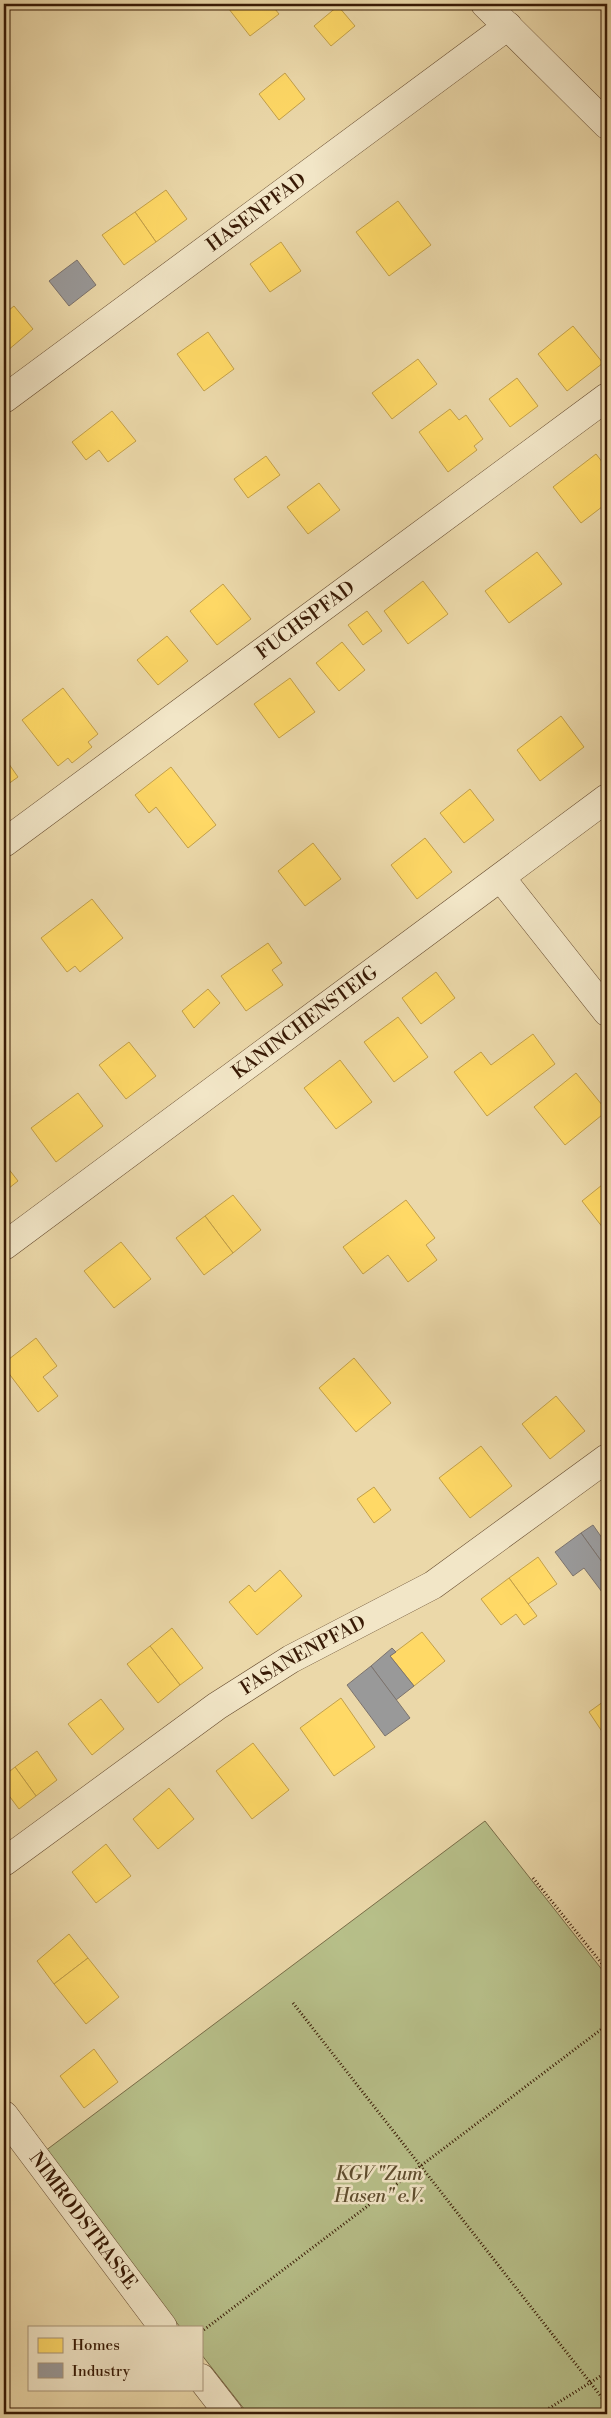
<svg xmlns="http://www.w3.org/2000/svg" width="611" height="2418" viewBox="0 0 611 2418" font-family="'Libre Bodoni',serif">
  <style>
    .green { fill: #b7bf89; stroke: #786c47 }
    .homes { fill: #ffd966; stroke: #c3a049 }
    .industry { fill: #999; stroke: #7c736d }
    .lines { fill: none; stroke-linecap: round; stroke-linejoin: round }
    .minor-casing { stroke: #654a2e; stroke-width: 29 }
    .path { stroke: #381a05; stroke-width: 3; stroke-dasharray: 1 2.5; stroke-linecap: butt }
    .minor { stroke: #f2e6c7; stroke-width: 28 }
    .labels { text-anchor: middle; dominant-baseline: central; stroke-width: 5; stroke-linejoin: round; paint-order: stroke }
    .street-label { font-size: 19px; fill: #381a05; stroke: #f2e6c7 }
    .park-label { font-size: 19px; font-style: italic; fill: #5e4c2d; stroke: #f2e6c7 }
  </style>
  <rect width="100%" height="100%" fill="#ebd8a9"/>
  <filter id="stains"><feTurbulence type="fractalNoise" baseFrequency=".004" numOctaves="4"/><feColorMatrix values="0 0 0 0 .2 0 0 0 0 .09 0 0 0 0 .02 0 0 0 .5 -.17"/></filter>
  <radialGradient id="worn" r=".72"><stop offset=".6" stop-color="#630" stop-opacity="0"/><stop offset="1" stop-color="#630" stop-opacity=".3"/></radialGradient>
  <path class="green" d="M485,1821l122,155v438h-359l-47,-60v-27h-21l-135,-176z"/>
  <g class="homes">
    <path d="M225,4h46l8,10 -29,22z"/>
    <path d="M338,6l17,20 -24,20 -17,-20z"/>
    <path d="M285,73l20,26 -26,21 -20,-26z"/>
    <path d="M166,190l21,29 -31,23 -21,-30z"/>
    <path d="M398,201l33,44 -42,31 -33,-44z"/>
    <path d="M135,212l21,30 -32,23 -22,-30z"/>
    <path d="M281,242l20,29 -31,21 -20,-28z"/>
    <path d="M14,306l19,23 -26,22 -3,-4v-33z"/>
    <path d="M573,326l30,37 -36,28 -29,-37z"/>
    <path d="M208,332l26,37 -30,22 -27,-37z"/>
    <path d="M418,359l19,25 -45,35 -20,-26z"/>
    <path d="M517,378l21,28 -28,21 -21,-28z"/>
    <path d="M450,409l9,11 7,-5 17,24 -9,7 3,4 -29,22 -29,-40z"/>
    <path d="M112,411l24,30 -28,21 -9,-12 -13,10 -14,-18z"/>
    <path d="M596,454l11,14v35l-26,20 -28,-36z"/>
    <path d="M266,456l14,19 -32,23 -14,-19z"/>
    <path d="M319,483l21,27 -32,24 -21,-27z"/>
    <path d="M537,552l25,32 -53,39 -24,-32z"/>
    <path d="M423,581l25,33 -40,30 -24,-33z"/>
    <path d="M223,584l28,35 -34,26 -27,-34z"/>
    <path d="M367,611l15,20 -19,14 -15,-20z"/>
    <path d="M167,636l21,25 -30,24 -21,-25z"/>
    <path d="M342,642l23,28 -26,21 -23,-28z"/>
    <path d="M290,678l25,34 -36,26 -25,-34z"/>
    <path d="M63,688l35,46 -10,8 4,5 -20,16 -4,-5 -10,8 -36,-46z"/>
    <path d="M561,716l23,31 -44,34 -23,-31z"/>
    <path d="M4,757l14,20 -14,10z"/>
    <path d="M171,767l45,58 -28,23 -32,-41 -7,6 -14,-18z"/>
    <path d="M470,789l24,31 -30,23 -24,-30z"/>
    <path d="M425,838l27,34 -35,27 -26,-34z"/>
    <path d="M313,843l28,36 -36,27 -27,-35z"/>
    <path d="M92,899l31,39 -43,34 -5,-6 -8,6 -26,-34z"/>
    <path d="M268,943l14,20 -10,7 11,15 -37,26 -25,-35z"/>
    <path d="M436,972l19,26 -34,26 -19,-26z"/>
    <path d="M208,989l12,14 -26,25 -12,-17z"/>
    <path d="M398,1017l30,40 -34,25 -30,-40z"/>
    <path d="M533,1034l22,30 -68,52 -33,-44 27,-20 10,13z"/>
    <path d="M129,1042l27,34 -30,23 -27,-34z"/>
    <path d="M340,1060l32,42 -36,27 -32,-41z"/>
    <path d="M576,1073l31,38 -42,34 -31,-38z"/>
    <path d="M78,1093l25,33 -47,36 -25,-34z"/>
    <path d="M4,1163l14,18 -14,11z"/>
    <path d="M607,1181v52l-25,-32z"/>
    <path d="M233,1195l28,35 -28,23 -28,-37z"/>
    <path d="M406,1200l29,38 -9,7 11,15 -29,22 -20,-27 -25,19 -20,-27z"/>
    <path d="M205,1216l28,37 -29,22 -28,-37z"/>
    <path d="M121,1242l30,37 -37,29 -30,-37z"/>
    <path d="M36,1338l21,28 -14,11 15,19 -20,16 -34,-45v-4z"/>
    <path d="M354,1358l37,45 -35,29 -37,-44z"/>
    <path d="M556,1396l29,35 -35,28 -28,-35z"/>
    <path d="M481,1446l31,40 -42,32 -31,-40z"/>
    <path d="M374,1487l17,23 -17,13 -17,-24z"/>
    <path d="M538,1557l19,27 -29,20 -19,-26z"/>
    <path d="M280,1570l22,26 -45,39 -28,-33 20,-17 6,7z"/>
    <path d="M509,1578l28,38 -13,9 -8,-11 -15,11 -20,-26z"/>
    <path d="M172,1628l31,40 -23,17 -30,-39z"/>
    <path d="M422,1632l23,29 -31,25 -24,-30z"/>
    <path d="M150,1646l30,39 -22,18 -31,-39z"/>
    <path d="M341,1698l34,49 -41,29 -34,-48z"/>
    <path d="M101,1699l23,30 -32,26 -24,-31z"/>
    <path d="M607,1699v31l-4,3 -14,-21z"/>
    <path d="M253,1743l36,47 -37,29 -36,-48z"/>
    <path d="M37,1751l20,29 -21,16 -21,-29z"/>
    <path d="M15,1767l21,29 -17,13 -15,-20v-13z"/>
    <path d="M169,1788l25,31 -36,30 -25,-30z"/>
    <path d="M106,1844l25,32 -35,27 -24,-31z"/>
    <path d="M69,1934l19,24 -34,26 -17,-23z"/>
    <path d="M88,1958l31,39 -33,27 -32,-40z"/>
    <path d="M94,2049l24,33 -34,26 -24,-32z"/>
  </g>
  <g class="industry">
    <path d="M77,260l19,25 -27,21 -20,-25z"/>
    <path d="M593,1525l14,20v24l-26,-36z"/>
    <path d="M581,1533l26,36v25l-2,2 -21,-28 -11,8 -18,-24z"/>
    <path d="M392,1648l4,4 -6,4 24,30 -18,14 -25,-34z"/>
    <path d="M371,1666l39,52 -25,18 -38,-51z"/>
  </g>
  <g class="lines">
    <g class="minor-casing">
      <g id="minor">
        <path d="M485,4l122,121"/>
        <path id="s1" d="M4,399l504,-373"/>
        <path id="s2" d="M4,843l603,-446"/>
        <path d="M501,878l106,134"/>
        <path id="s3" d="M4,1246l603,-448"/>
        <path id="s4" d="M4,1862l213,-156 74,-47 142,-74 174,-127"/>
        <path id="s5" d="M4,2115l159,212"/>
        <path d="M201,2378l28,36"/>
      </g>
    </g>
    <g class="path">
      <path d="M533,1878l74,92"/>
      <path d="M293,2003l314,401"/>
      <path d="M201,2332l406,-307"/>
      <path d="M540,2414l67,-42"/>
    </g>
    <use href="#minor" class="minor"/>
  </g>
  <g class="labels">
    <g class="street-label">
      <text stroke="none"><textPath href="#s1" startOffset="314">HASENPFAD</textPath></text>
      <text stroke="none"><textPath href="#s2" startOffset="375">FUCHSPFAD</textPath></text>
      <text stroke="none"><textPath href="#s3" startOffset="375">KANINCHENSTEIG</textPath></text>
      <text stroke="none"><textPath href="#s4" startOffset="364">FASANENPFAD</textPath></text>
      <text stroke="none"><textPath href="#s5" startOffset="132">NIMRODSTRASSE</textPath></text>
    </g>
    <g class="park-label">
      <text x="379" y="2174">KGV "Zum<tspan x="379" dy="22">Hasen" e.V.</tspan></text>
    </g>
  </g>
  <rect width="611" height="2418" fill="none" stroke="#ebd8a9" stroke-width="20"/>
  <rect x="5" y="5" width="601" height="2408" fill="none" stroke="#381a05" stroke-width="2.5"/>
  <rect x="10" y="10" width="591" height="2398" fill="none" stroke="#381a05"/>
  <rect x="28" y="2326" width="175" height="65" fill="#f2e6c7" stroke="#a89479"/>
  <rect x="38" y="2338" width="25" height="15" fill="#ffd966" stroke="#a89479"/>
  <text x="72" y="2350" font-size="15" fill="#381a05">Homes</text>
  <rect x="38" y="2363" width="25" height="15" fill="#999999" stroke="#a89479"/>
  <text x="72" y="2376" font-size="15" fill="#381a05">Industry</text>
  <rect width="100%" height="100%" filter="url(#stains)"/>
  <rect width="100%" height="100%" fill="url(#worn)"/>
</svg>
